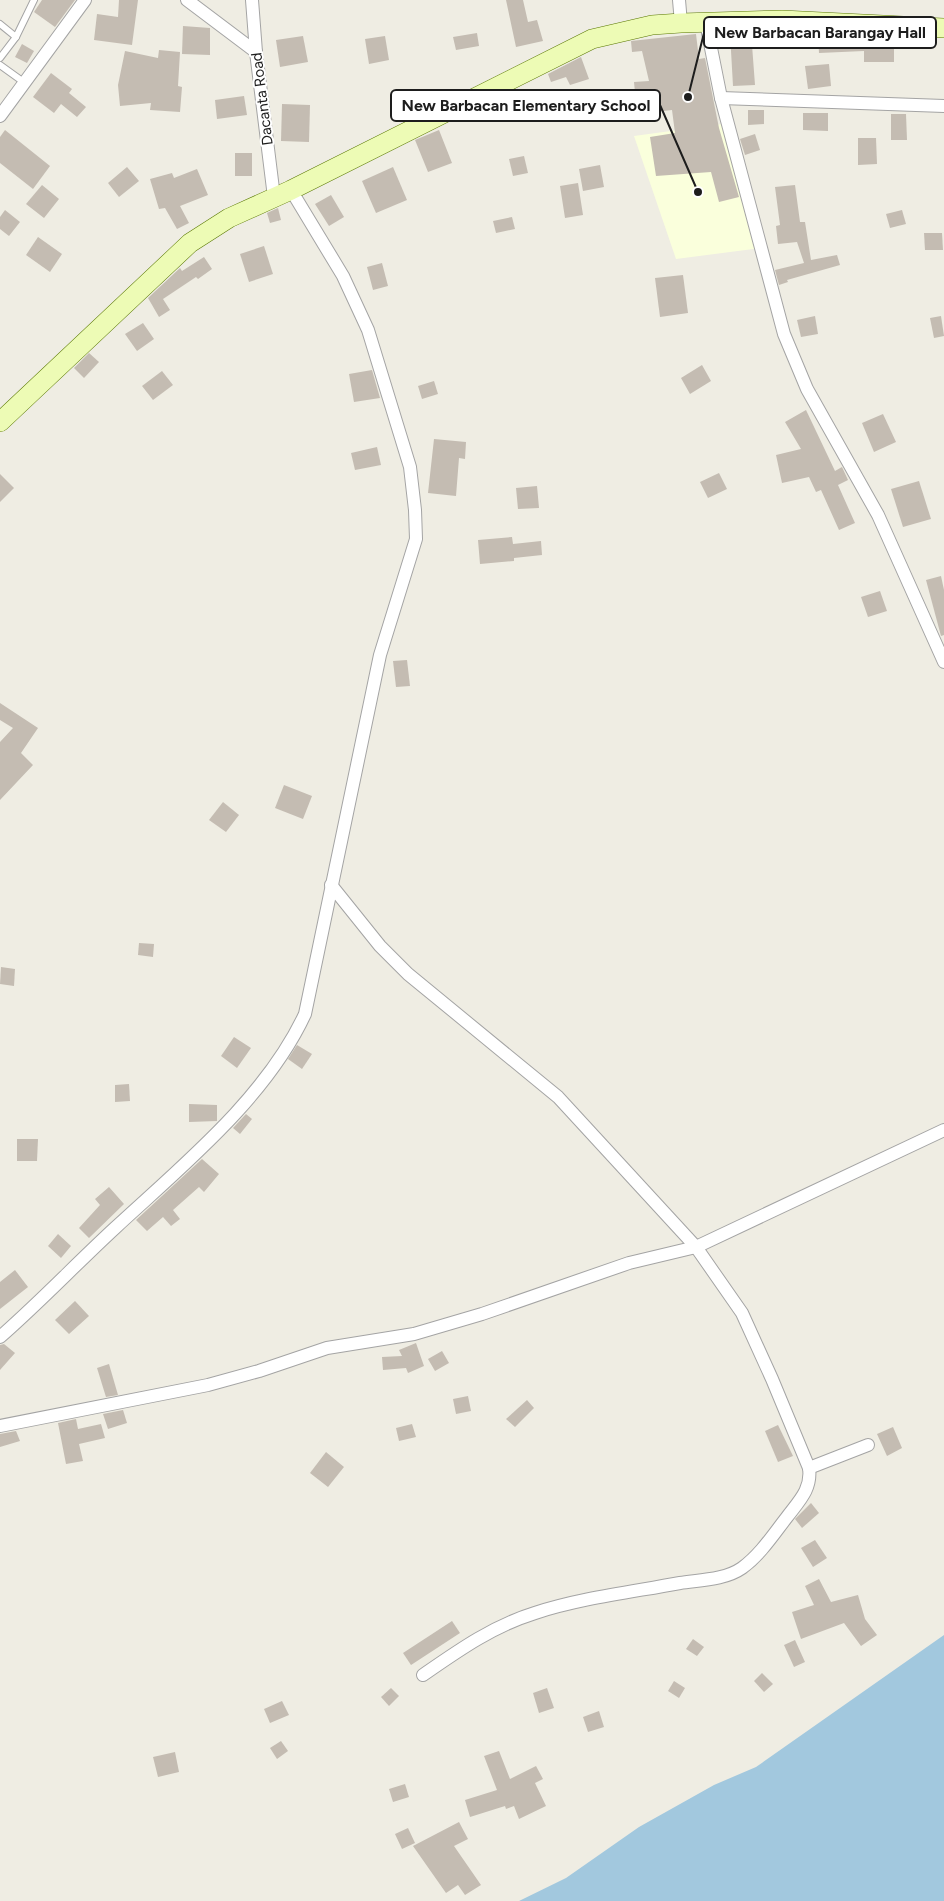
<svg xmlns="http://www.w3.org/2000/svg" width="944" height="1901" viewBox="0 0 944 1901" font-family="Figtree,sans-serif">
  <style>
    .education { fill: #faffdc }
    .water { fill: #a2c8de }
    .building { fill: #c4bcb2 }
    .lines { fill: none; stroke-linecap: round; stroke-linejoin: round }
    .lane-casing { stroke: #a4a4a4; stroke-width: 8 }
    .street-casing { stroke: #a4a4a4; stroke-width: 14 }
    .secondary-casing { stroke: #597702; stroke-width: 20 }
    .lane { stroke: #fff; stroke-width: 6 }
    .street { stroke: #fff; stroke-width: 12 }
    .secondary { stroke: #edfbb5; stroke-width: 19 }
    .labels { text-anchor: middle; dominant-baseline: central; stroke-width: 4; stroke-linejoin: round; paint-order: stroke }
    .street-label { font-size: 15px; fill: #1d1d1d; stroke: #fff }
    .leader { fill: none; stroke: #1d1d1d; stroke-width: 2 }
    .callout-dot { fill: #1d1d1d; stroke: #fff; stroke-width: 2 }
    .callout { fill: #fff; stroke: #1d1d1d; stroke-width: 2 }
    .callout-label { font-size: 16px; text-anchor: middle; font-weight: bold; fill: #1d1d1d }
  </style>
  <rect width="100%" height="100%" fill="#efede3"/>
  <path class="education" d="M722,124l39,124 -85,11 -42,-123z"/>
  <path class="water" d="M944,1635v266h-425l47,-23 73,-51 75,-42 42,-18z"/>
  <g class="building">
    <path d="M42,0h33l-20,27 -21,-15z"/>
    <path d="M119,0h19l-6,45 -38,-5 3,-26 21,3z"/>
    <path d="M506,0h17l5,22 9,-2 6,21 -27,6z"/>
    <path d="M183,26l27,2v27l-28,-1z"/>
    <path d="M747,32l1,13h4l3,40 -22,1 -3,-53z"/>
    <path d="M477,33l2,13 -23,4 -3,-13z"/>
    <path d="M696,34l3,25 6,-1 14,70 20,69 -20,5 -8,-30 -55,4 -6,-39 25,-4 -3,-23 -35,4 -3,-32 15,-1 -7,-30 -10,1 -1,-11z"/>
    <path d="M841,34h7v3h46v25h-30v-11l-45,2 -1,-18z"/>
    <path d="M303,36l5,26 -28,5 -4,-27z"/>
    <path d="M385,36l4,24 -20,4 -4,-25z"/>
    <path d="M22,44l12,7 -7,12 -12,-6z"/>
    <path d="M159,50l21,2 -2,34 4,1 -2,25 -30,-2 1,-7 -31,3 -2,-21 7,-34 33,7z"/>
    <path d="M581,57l8,22 -19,6 -4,-8 -15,5 -3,-8z"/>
    <path d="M829,64l2,22 -23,3 -3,-23z"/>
    <path d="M51,73l21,16 -3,4 17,14 -9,10 -16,-13 -7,9 -21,-16z"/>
    <path d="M534,89l9,24 -22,8 -9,-24z"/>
    <path d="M244,96l3,19 -30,4 -2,-19z"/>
    <path d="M282,104l28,1 -1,37 -28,-1z"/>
    <path d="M748,110h16v14l-16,1z"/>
    <path d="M803,113h25v18l-25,-1z"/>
    <path d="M891,114h15l1,26h-16z"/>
    <path d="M5,130l45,36 -17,23 -33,-26v-26z"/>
    <path d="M439,130l13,33 -24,9 -13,-32z"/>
    <path d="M755,134l5,16 -15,5 -5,-16z"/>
    <path d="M858,138h18l1,26 -19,1z"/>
    <rect x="235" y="153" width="17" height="23"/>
    <path d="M524,156l4,17 -15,3 -4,-17z"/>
    <path d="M600,165l4,22 -21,4 -4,-22z"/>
    <path d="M127,167l12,14 -20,16 -11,-14z"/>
    <path d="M393,167l14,33 -31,13 -14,-32z"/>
    <path d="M197,169l11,26 -28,11 9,17 -12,6 -12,-21 -6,1 -9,-30 22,-6 2,5z"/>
    <path d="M578,183l5,32 -18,3 -5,-32z"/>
    <path d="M42,185l17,14 -15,19 -18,-14z"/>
    <path d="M795,185l5,37h5l6,38 26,-5 3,10 -53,15 1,2 -9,3 -4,-15 29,-7 -7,-21 -19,2 -2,-18 4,-1 -5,-38z"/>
    <path d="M331,195l13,22 -15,9 -14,-22z"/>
    <path d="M278,208l3,12 -11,3 -3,-10z"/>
    <path d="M5,210l15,12 -11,14 -9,-7v-12z"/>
    <path d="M902,210l4,14 -16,4 -4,-14z"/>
    <path d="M512,217l3,12 -19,4 -3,-12z"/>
    <path d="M924,233h18l1,17h-18z"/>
    <path d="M38,237l24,17 -12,18 -24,-17z"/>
    <path d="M264,246l9,28 -24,8 -9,-28z"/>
    <path d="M204,257l8,12 -14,10 -2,-2 -33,22 7,11 -11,7 -11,-19 32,-30 2,3z"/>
    <path d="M382,263l6,23 -15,4 -6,-23z"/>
    <path d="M683,275l5,38 -28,4 -5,-39z"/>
    <path d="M815,316l3,18 -17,3 -4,-17z"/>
    <path d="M941,316l3,20 -10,2 -4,-20z"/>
    <path d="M143,323l11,16 -17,12 -12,-17z"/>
    <path d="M89,353l10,9 -15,16 -10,-10z"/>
    <path d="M702,365l9,16 -21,13 -9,-16z"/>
    <path d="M372,370l8,28 -26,4 -5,-28z"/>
    <path d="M162,371l11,14 -20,15 -11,-14z"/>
    <path d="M434,381l4,13 -16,5 -4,-13z"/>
    <path d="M806,410l29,61 7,-4 6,13 -10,5 17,38 -16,7 -18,-40 -5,2 -7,-15 -27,6 -6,-28 25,-6 -16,-27z"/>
    <path d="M883,414l13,28 -22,10 -12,-29z"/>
    <path d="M434,439l32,3 -1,17 -6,-1 -3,38 -28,-3z"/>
    <path d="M377,447l4,18 -26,5 -4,-17z"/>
    <path d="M719,473l8,16 -19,9 -8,-16z"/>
    <path d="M0,474l14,14 -14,14z"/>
    <path d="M919,481l12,38 -28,8 -12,-38z"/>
    <path d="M537,486l2,22 -21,1 -2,-21z"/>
    <path d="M512,537l1,7 28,-3 1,14 -28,3v3l-34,3 -2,-24z"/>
    <path d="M941,576l3,14v45l-3,1 -15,-56z"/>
    <path d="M880,591l7,20 -19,6 -7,-20z"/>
    <path d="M407,660l3,26 -14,1 -3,-26z"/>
    <path d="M0,703l38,25 -17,25 12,12 -33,35v-58l13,-14 -13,-8z"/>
    <path d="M284,785l28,11 -9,23 -28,-11z"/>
    <path d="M223,802l16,13 -13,17 -17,-12z"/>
    <path d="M139,943l15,1 -1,13 -15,-2z"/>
    <path d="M1,967l14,2 -1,17 -14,-2z"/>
    <path d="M234,1037l17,11 -14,20 -16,-12z"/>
    <path d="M297,1045l15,9 -10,15 -14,-10z"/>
    <path d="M129,1084l1,17 -15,1v-17z"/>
    <path d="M189,1104l28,1v16l-28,1z"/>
    <path d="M246,1114l6,5 -12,15 -7,-6z"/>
    <path d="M17,1139h21l-1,22h-20z"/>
    <path d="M202,1159l17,15 -15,18 -5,-5 -26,23 7,9 -9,7 -8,-9 -16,14 -11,-11z"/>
    <path d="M109,1187l15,17 -35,34 -10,-10 21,-23 -5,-6z"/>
    <path d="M58,1234l13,12 -10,12 -13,-12z"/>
    <path d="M15,1270l13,17 -28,22v-27z"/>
    <path d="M75,1301l14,15 -20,18 -14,-14z"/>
    <path d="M416,1343l8,23 -16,7 -2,-5 -23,2 -1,-13 20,-1 -3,-6z"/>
    <path d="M4,1344l11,9 -15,17v-25z"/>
    <path d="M442,1351l7,12 -14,8 -7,-12z"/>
    <path d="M109,1364l9,31 -12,2 -9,-29z"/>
    <path d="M468,1396l3,15 -15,3 -3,-15z"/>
    <path d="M527,1400l7,8 -19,19 -9,-8z"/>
    <path d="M123,1410l4,13 -19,6 -5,-15z"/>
    <path d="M76,1419l2,10 23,-5 4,14 -26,6 4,17 -17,3 -8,-41z"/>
    <path d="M412,1424l4,13 -17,4 -3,-13z"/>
    <path d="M778,1425l15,31 -15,6 -13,-31z"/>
    <path d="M893,1427l9,21 -15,8 -10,-22z"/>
    <path d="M16,1431l4,10 -20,6v-13z"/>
    <path d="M326,1452l18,15 -16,20 -18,-14z"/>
    <path d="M811,1503l8,10 -17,15 -7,-9z"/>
    <path d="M815,1540l12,18 -14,9 -12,-19z"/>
    <path d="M819,1579l12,23 27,-7 7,24 12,16 -16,11 -17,-23 -43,16 -9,-27 22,-7 -9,-19z"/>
    <path d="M452,1621l8,12 -49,32 -8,-12z"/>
    <path d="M693,1639l11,8 -7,9 -11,-7z"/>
    <path d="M795,1640l10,22 -11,5 -10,-22z"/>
    <path d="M762,1673l11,11 -9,8 -10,-11z"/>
    <path d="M674,1681l11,7 -6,10 -11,-7z"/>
    <path d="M391,1688l8,8 -10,10 -8,-9z"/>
    <path d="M547,1688l7,20 -15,5 -6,-20z"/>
    <path d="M282,1701l7,14 -19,8 -6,-14z"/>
    <path d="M599,1711l5,16 -16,5 -5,-15z"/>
    <path d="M281,1741l7,10 -11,8 -7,-11z"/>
    <path d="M499,1751l11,28 26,-13 7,13 -8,4 11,23 -27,13 -5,-13 -8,3 -1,-3 -35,11 -5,-17 32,-10 -13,-34z"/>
    <path d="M175,1752l4,20 -21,5 -5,-20z"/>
    <path d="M405,1784l4,13 -16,5 -4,-13z"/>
    <path d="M459,1822l9,17 -14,7 27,39 -16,10 -7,-10 -12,8 -33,-47z"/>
    <path d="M408,1828l7,15 -13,6 -7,-15z"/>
  </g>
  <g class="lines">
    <g class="lane-casing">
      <g id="lane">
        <path d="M0,24l16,13"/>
        <path d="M0,58l16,-21 18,-37"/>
        <path d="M0,65l25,18"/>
      </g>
    </g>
    <g class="street-casing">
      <g id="street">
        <path d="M187,0l69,52"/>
        <path d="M252,0l4,52 18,145"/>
        <path d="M679,0l2,23"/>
        <path d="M706,23l15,75 63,236 23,55 71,126 66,147"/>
        <path d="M721,98l223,8"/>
        <path d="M0,116l85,-116"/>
        <path d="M331,885l49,61 28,28 150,123 138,150 46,66 30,66 37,89c3,21 -10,33 -22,49 -14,18 -27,38 -45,51 -17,12 -43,12 -62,15 -48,9 -99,15 -145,30 -42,13 -76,37 -112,62"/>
        <path d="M0,1337c40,-35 76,-73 115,-109 68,-63 151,-130 190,-214l75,-359 36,-116 -1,-29 -5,-43 -42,-137 -25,-54 -52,-86"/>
        <path d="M0,1426l208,-41 51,-14 68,-23 87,-14 68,-20 147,-51 67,-16 248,-117"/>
        <path d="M809,1468l59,-23"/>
      </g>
    </g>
    <g class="secondary-casing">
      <path id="secondary" d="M0,422l190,-179 39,-25 62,-28 301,-151 60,-14 29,-2 101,-3 162,8"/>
    </g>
    <use href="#lane" class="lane"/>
    <use href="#street" class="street"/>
    <use href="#secondary" class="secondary"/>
  </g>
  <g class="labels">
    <g class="street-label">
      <text transform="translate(262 99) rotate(-97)">Dacanta Road</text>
    </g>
  </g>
  <path class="leader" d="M688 97L704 33M698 192L660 105"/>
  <g class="callout-dot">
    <circle cx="688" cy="97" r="5"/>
    <circle cx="698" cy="192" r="5"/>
  </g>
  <g class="callout">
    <rect x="704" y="17" width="232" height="31" rx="5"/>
    <rect x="391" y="90" width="269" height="31" rx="5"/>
  </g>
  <g class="callout-label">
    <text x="820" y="38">New Barbacan Barangay Hall</text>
    <text x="526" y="111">New Barbacan Elementary School</text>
  </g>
</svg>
